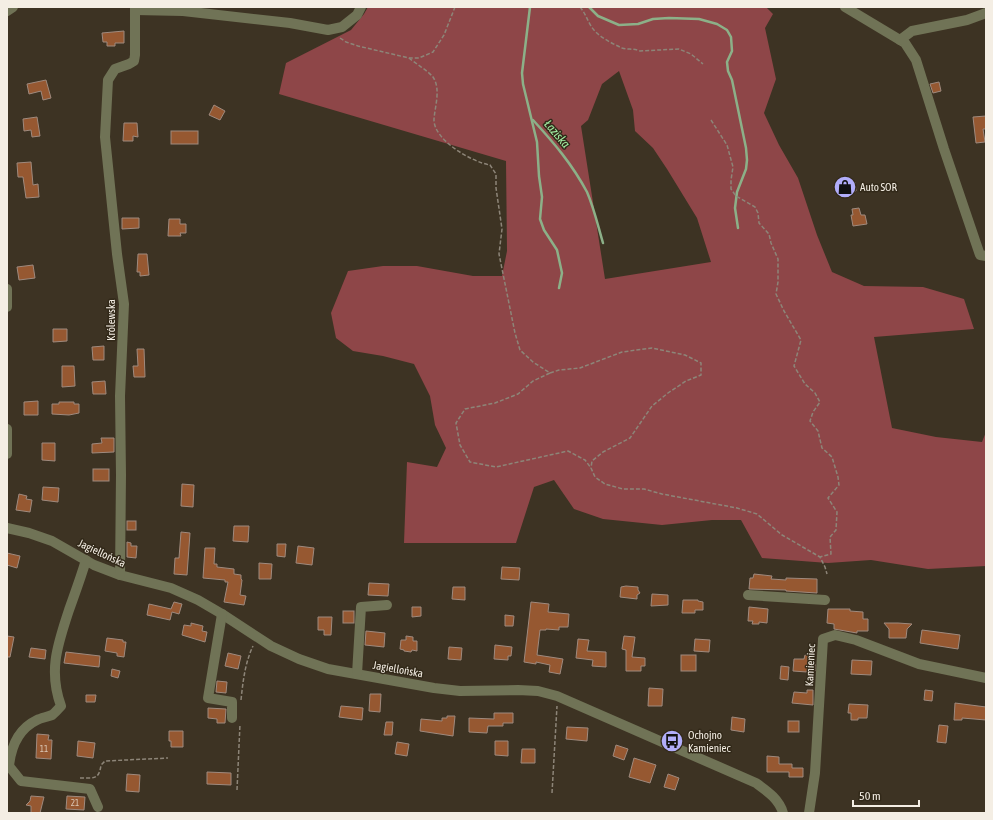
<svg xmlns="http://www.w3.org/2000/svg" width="993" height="820" viewBox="0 0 993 820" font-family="'Asap Condensed',sans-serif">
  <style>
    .forest { fill: #8e4648; fill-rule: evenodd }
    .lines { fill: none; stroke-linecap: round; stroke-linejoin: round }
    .stream { stroke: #8cb088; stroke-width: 2.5 }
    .building { fill: #965831; stroke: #9f8a7e }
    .path { stroke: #8d8578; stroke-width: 1.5; stroke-dasharray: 4 2; stroke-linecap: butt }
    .minor { stroke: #707356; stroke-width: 10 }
    .labels { text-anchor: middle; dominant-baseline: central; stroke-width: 3; stroke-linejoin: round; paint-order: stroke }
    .number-label { font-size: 9px; fill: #dcc8b7 }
    .poi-label { font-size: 11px; fill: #f4eee4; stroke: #322919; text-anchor: start }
    .street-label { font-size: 11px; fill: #f4eee4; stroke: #322919 }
    .water-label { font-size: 12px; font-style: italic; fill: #a3f0a4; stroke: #322919 }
  </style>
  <rect width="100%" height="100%" fill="#3d3323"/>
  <path class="forest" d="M368,7h398l7,7 -8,14 11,51 -12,34 15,32 19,33 19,57 15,37 32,14 59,1 41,12 10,30 -100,8 18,91 44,9 46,5 4,-10v134l-58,3 -57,-9 -43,3 -66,-5 -21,-38h-29l-50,5 -59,-6 -29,-10 -20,-29 -20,7 -18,56h-112l3,-81 30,5 9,-19 -11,-23 -5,-29 -16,-32 -31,-8 -30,-5 -17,-13 -5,-25 17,-42 35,-5h34l56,10h29l5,-25 -1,-90 -227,-67 7,-31 65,-33 13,-16zM619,71l14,39 2,21 18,17 14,21 30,49 14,44 -106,17 -24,-153 7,-6 14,-36z"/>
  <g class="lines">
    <g class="stream">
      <path d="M530,7l-8,66 1,11 14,58 2,34 3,21 -2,22 4,11 13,20 5,23 -3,15"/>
      <path d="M589,7l9,9 21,9 19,-1 15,-5 16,-1 30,1 18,5 10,6 4,7 1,14 -5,11 1,9 4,9 14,68 1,12 -1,9 -9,23 -2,16 3,20"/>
      <path d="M533,120c21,23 39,44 54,72 7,16 11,34 16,51"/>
    </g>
  </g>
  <g class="building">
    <path d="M124,31v12h-9v3h-8v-4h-4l-1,-9z"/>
    <path d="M46,80l5,18 -8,2 -2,-9 -12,3 -2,-10z"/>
    <path d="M939,82l2,9 -8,2 -3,-9z"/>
    <path d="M214,105l11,6 -5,9 -11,-5z"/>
    <path d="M986,116v13h-3l2,13 -9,1 -3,-26z"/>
    <path d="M37,117l3,19 -8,1 -1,-7 -7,1 -1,-12z"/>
    <path d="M124,123h13l1,14 -5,-1v5h-10z"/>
    <rect x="171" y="131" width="27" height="13"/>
    <path d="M31,162l2,23 5,-1 1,13 -13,1 -3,-21h-5l-1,-14z"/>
    <path d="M841,182h14l1,9 -15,1z"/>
    <path d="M859,208l2,7h4l2,9 -14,2 -2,-11h2l-1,-6z"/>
    <path d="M122,218h17v10l-17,1z"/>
    <path d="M169,219h11v5h6v9h-6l1,3h-13z"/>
    <path d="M138,254h9l2,21 -9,1v-4h-3z"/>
    <path d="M33,265l2,13 -16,2 -2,-13z"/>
    <path d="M53,329h14v12l-14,1z"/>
    <path d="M104,346v14h-11l-1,-13z"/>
    <path d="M137,349h7l1,28h-11l-1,-11h5z"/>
    <path d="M62,366h12l1,20 -13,1z"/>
    <path d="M105,381l1,13h-13l-1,-12z"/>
    <path d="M38,401v14h-14v-13z"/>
    <path d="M59,402h15v2h5v9l-10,2 -17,-1v-10h7z"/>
    <path d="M101,438h13v14l-22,1v-9l10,-1z"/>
    <path d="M42,443h13v18l-13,-1z"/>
    <rect x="93" y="469" width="16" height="12"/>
    <path d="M182,484l12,1 -1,22 -12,-1z"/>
    <path d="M43,487l16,1 -1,14 -16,-2z"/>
    <path d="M19,494l8,2 -1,3 6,1 -2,12 -14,-2z"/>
    <rect x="127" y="521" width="9" height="9"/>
    <path d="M234,526h15l-1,16 -15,-1z"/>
    <path d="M181,532l9,1 -3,42 -13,-1 1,-16h4z"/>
    <path d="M127,542l4,1v3h6l-1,12 -9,-1z"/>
    <path d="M277,544h9l-1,13 -8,-1z"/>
    <path d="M298,546l16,2 -2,17 -16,-2z"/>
    <path d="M205,548h10l-1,16h3v3l17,2v5l7,1v4l1,1 -2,15 6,1 -2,9 -20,-3 4,-20h-3v-2l-22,-2z"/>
    <path d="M7,553l13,3 -3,12 -10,-3z"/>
    <path d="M259,563l13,1 -1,15h-12z"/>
    <path d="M502,567l18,1 -1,12 -18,-1z"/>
    <path d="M754,574l18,2 -1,3 15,1v-2l31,1v14l-31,-2v-1l-37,-1 1,-11h3z"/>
    <path d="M369,583l20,1 -1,12 -20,-1z"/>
    <path d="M626,586l12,1v3l2,3 -3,2v4l-17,-2 1,-10z"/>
    <path d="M453,587h12v13l-13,-1z"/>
    <path d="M652,594l16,1v10l-17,1z"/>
    <path d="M683,600h15v1l5,1v8h-8v3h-13z"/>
    <path d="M174,602l8,2 -3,10 -7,-2 -2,8 -23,-5 2,-11 22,5z"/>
    <path d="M531,602l18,2 -1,8 21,2 -1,13h-9v3l-13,-1v1h-6l-3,25 26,4 -3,15 -11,-2 1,-7 -14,-3v2l-12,-2z"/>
    <path d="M412,607h9v9l-9,1z"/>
    <path d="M749,607l19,2 -1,14 -8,-1v2h-7l1,-3h-5z"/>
    <path d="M828,609h22v2l13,1v7h5v12h-11v2l-23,-4v-5l-7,-1z"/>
    <rect x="343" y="611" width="11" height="12"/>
    <path d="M505,615l9,1 -1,10h-8z"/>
    <path d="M318,617h14l-1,18h-7v-5h-6z"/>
    <path d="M191,623l12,3 -1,5 5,1 -2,10 -23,-7 2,-10 7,1z"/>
    <path d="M884,623h14l14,1 -5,5 -1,9h-17v-9z"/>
    <path d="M922,630l38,5 -2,14 -38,-6z"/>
    <path d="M366,631l19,2 -1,14 -19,-2z"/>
    <path d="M7,636l7,1 -4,20h-3z"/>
    <path d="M406,636l7,1v4h4v10l-5,-1 -1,2 -7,-1v-1l-4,-1 1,-9h5z"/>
    <path d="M624,636l11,1 -3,20 13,1v8h-4v5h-15v-21l-4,-1z"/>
    <path d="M107,638l16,2v2h3l-2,15 -7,-1v-3l-12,-2z"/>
    <path d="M578,639l11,1 -2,11 19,1v15l-14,-1 1,-6 -17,-2z"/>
    <path d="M695,639l15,1 -1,12 -15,-1z"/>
    <path d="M495,645l17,2 -1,9h-3v4l-14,-1z"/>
    <path d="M449,647l13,1 -1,12 -13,-1z"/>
    <path d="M31,648l15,2 -1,9 -16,-2z"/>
    <path d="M66,652l34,4 -1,11 -35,-4z"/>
    <path d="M228,653l13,3 -3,13 -13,-3z"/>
    <rect x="681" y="655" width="15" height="16"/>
    <path d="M805,655h8l-1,8 3,1v7l-8,-1v2l-14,-1 1,-12h10z"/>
    <path d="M852,660l20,1 -1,14 -20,-1z"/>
    <path d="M781,666l8,1 -1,13 -8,-1z"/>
    <path d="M112,669l8,2 -2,7 -7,-2z"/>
    <path d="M217,681l10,1 -1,11 -10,-1z"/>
    <path d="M649,688l14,1 -1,17h-14z"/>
    <path d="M807,690h6v15l-21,-2 2,-11 13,1z"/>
    <path d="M925,690l8,1 -1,10 -8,-1z"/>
    <path d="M370,694h11l-1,18 -11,-1z"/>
    <path d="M86,695h10l-1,7h-9z"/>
    <path d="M955,703l31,4v13l-24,-2v2h-8z"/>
    <path d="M849,704l19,1 -1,13h-9v2h-7v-7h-3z"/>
    <path d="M341,706l22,2 -1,12 -23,-3z"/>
    <path d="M208,708l18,1 -1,14h-8v-4l-9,-1z"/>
    <path d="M494,713h19v10h-10v3h-15l-1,7 -18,-1v-14l25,1z"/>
    <path d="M447,716h8l-2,20 -33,-5 1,-12 21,2v-3h5z"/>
    <path d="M732,717l13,2 -1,13 -13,-2z"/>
    <rect x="788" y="721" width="11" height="11"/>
    <path d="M386,722h7l-1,13h-8z"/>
    <path d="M939,725l9,1 -2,17 -9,-1z"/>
    <path d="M567,727l21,1 -1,13 -21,-2z"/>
    <path d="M169,731h14v16h-12v-6h-2z"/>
    <path d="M37,734l12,1 -1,5h4l-1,19 -15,-1z"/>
    <path d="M78,741l17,2 -2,15 -16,-2z"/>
    <path d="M495,741h13v15l-13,-1z"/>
    <path d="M397,742l12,2 -2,12 -12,-2z"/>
    <path d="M616,745l12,4 -4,11 -11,-4z"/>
    <path d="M522,749h13v14h-14z"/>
    <path d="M767,756l12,1v7h13v4h11v9h-14v-5h-22z"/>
    <path d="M634,758l22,7 -6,18 -21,-6z"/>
    <path d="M207,772l24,1v12l-24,-1z"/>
    <path d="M127,774l13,1 -1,17 -13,-1z"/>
    <path d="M668,774l11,4 -4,12 -11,-3z"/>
    <path d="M31,796l13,1 -4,16h-9v-7l-5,-1 4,-4z"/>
    <path d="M67,796l18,1 -1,13 -18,-1z"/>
  </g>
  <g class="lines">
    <g class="path">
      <path d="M580,7c5,6 7,12 11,19 6,10 20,17 31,22 6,2 11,0 18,3l39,-2 12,5 12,10"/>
      <path d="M340,38l6,4 12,4 51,12h10l14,-6 11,-17 11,-28"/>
      <path d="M409,58c7,6 18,12 24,19 8,12 2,29 1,42 -1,21 38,43 56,46l6,9v14l6,41 -3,25 16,79 5,17 13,12 17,11 -17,8 -15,13 -23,9 -30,6 -9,14 4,22 10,17 26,5 72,-16 17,9 6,8"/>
      <path d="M711,120l16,25 6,22 -2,13v9l5,7 19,11 3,6 1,10 10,11 2,9 7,16v23l-2,12 8,17 17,29 -7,26 11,18 10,9 5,9 -7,10 -3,9 8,10 4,17 10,9 6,20 1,8 -11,13 9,14 -1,18 -6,7 1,17 -11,3 5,10 2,7"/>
      <path d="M550,373l9,-3 21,-2 42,-16 30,-4 33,7 16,8v12l-15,6 -18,12 -16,13 -22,32 -27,14 -11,9 -1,7 4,9 10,7 18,5h21l18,5 75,14 20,6 25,21 38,22"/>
      <path d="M241,700c2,-19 4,-37 12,-54"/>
      <path d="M80,778c14,0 19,2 21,-13l4,-4 63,-3"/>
      <path d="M237,790l3,-66"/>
      <path d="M552,793l5,-87"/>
    </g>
    <g class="minor">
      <path d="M845,7l60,36 11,17 28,89 36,106 6,1"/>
      <path d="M135,10l48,1 107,12 38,7 14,-3 15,-12 4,-8"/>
      <path d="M7,11l6,-4"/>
      <path d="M900,40l12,-9 55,-11 19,-7"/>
      <path d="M7,289v18"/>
      <path d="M7,429v25"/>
      <path d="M7,528l22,5 23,8 42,24 26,10 51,13 27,12 24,14 49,32 28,13 29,10 106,19 26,3 58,-1 20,1 19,5 199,87c11,8 23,16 27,30"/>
      <path d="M120,575l1,-100 -1,-79 4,-92 -7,-50 -12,-117 3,-57 7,-11 14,-5 5,-3 1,-6v-48"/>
      <path d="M748,595l77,5"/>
      <path d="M222,614l-14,84 24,4v16"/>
      <path d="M357,674l4,-67 26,-2"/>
      <path d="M9,766l12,15 69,8 8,18"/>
      <path d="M7,767l2,-1c2,-19 9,-37 28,-46 4,-2 10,-3 15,-5 3,-2 6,-6 9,-9 -13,-36 -3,-62 8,-96 6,-17 12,-33 17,-50"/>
      <path d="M809,813l6,-40 8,-134 12,-4 21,5 63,24 67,14"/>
    </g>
  </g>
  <defs>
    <g id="shop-disc" transform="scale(1.15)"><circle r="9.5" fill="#b1adfa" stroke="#322919"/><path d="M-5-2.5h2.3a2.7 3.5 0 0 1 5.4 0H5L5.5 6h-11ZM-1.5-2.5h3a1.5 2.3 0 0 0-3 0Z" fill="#111"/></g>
    <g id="bus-disc" transform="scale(1.15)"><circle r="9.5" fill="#b1adfa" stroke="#322919"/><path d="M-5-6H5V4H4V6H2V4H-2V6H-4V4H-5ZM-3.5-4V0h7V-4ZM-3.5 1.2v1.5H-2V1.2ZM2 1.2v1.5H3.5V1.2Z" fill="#111"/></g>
  </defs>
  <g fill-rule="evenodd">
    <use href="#shop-disc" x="845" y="187"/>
    <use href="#bus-disc" x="672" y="741"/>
  </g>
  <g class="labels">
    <g class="number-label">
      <text x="44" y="749">11</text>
      <text x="75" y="803">21</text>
    </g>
    <g class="poi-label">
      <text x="860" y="187">Auto SOR</text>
      <text x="688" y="735">Ochojno<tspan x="688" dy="13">Kamieniec</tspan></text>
    </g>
    <g class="street-label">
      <text transform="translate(111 320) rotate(-90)">Królewska</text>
      <text transform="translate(102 553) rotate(25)">Jagiellońska</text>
      <text transform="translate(810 665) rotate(-87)">Kamieniec</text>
      <text transform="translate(398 669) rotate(10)">Jagiellońska</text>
    </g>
    <g class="water-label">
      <text transform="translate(557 134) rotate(49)">Łaziska</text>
    </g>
  </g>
  <rect width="993" height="820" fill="none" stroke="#f4eee4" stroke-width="16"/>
  <path d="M853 800v6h66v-6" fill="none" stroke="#f4eee4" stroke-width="2"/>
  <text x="859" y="800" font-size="12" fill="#f4eee4" stroke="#322919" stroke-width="3" paint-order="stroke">50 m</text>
</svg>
